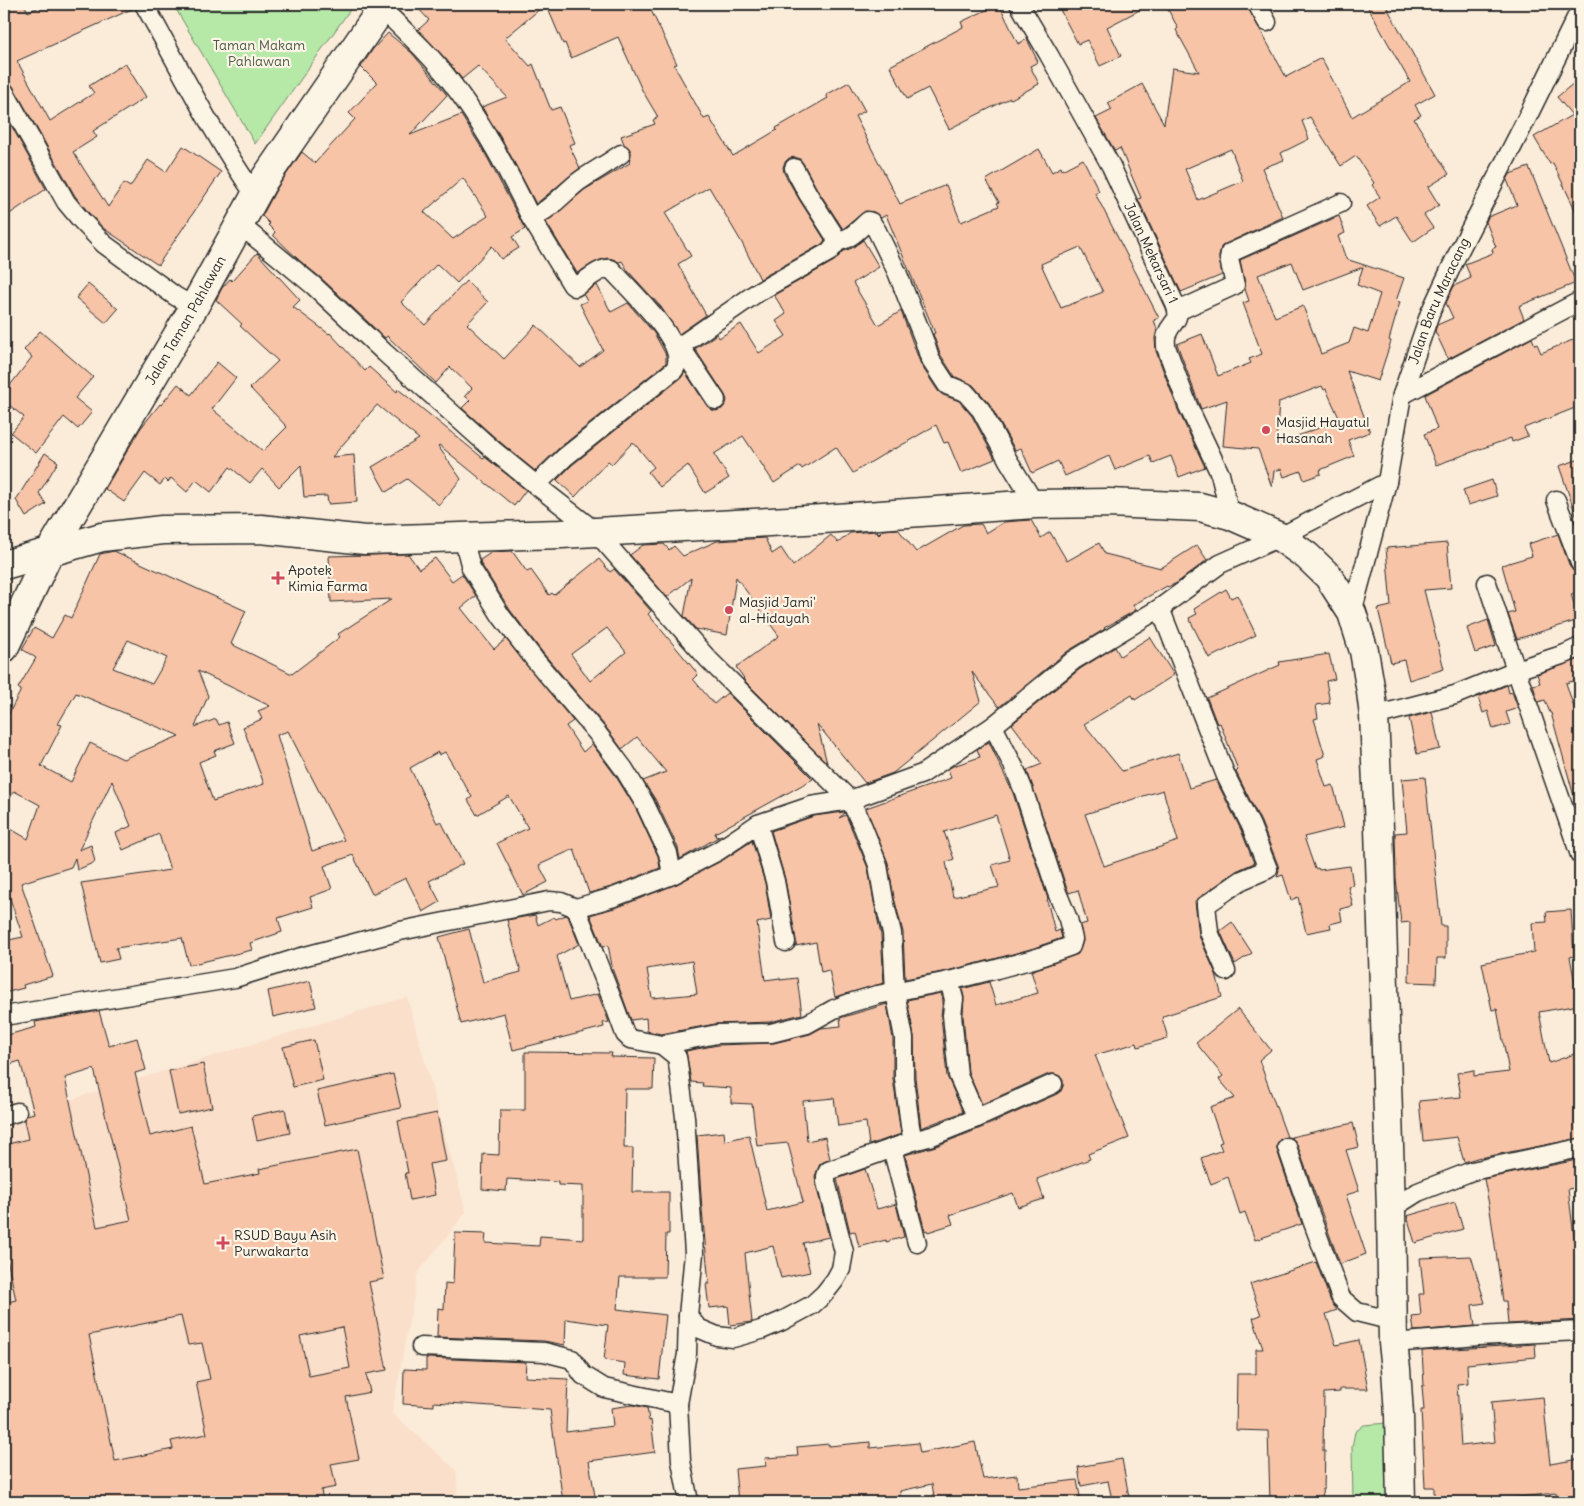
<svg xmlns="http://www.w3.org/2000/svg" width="1584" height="1506" viewBox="0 0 1584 1506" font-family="Delius,sans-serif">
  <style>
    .built { fill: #fadfca }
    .green { fill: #b6e8a8; stroke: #708a6a }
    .building { fill: #f7c4a8; stroke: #2b2b2b; fill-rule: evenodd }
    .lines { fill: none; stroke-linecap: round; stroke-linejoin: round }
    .minor-casing { stroke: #2b2b2b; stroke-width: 21 }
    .primary-casing { stroke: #2b2b2b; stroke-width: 31 }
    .trunk-casing { stroke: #2b2b2b; stroke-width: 31 }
    .minor { stroke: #fcf5e5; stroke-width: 18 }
    .primary { stroke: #fcf5e5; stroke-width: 28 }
    .trunk { stroke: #fcf5e5; stroke-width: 28 }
    .poi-dot { fill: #d1495b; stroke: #fcf5e5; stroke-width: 2 }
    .labels { text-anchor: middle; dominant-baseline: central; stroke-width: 4.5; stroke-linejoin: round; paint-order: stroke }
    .park-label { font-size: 14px; fill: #4e5a4a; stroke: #fcf5e5 }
    .street-label { font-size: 14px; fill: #2b2b2b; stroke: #fcf5e5 }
    .poi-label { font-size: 14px; fill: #2b2b2b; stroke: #fcf5e5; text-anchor: start }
  </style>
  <rect width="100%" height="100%" fill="#fbebd9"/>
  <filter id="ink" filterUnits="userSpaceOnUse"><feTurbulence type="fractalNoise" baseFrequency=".02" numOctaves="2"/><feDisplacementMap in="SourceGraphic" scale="10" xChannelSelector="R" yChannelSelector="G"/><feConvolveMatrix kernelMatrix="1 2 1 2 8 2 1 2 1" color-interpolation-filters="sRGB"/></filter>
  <g filter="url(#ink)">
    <path class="built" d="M407,997l59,215 -48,61 -26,140 64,57 2,32h-454v-382z"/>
    <g class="green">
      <path d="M173,4h181l-99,140z"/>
      <path d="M1387,1423l2,79h-36l-1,-55 3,-15 9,-7z"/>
    </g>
    <g class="building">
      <path d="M4,4h20l4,8 17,-8h88l1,4 -117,53 33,60 44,-28 -5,-7 36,-23 21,34 -53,34 4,6 -24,15 35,55 16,-24 6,4 18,-27 18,12 17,-26 38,26 -63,93 -55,-37 -14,-15 -14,-17 -62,-110 -4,-4 -5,-2z"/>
      <path d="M414,4h234l29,60 -3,1 30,54 5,-2 24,39 44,-26 -1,-2 52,-30 -2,-3 23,-13 16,29 -10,5 45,88 46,-19 15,37 38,-16 -2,-3 2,-1 -13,-22 53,-31 13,23 9,-5 1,3 21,-11 16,32 -4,2 64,125 -5,2 3,9 -2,9 1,13 22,59 27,57 -26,10 -8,-21 -18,7 -3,-7 -35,14 -6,-14 -44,20 -7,-15 -26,12 -11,-25 -6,2 -26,-47 -16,-18 -19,-9 -14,-22 -7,-20 2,-1 -49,-118 -5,3 -7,-6 -9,-1 -22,18 -26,-40 -14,-26 -3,-4 -5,-2 -6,1 -4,4 -2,5 1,6 15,26 26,41 -3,4 -62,35 -18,-36 -33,-56 -44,26 26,43 -13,8 28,51 -27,19 -18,-27 -33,-36 -6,-10 -3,1 -7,-3 -4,-1 -8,2 -23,13 -31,-51 38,-32 46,-27 -1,-3 2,-7 -2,-5 -5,-4 -3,-8 34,-12 -2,-4 5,-3 -16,-27 -24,-53 -47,21 -6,-15 -2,1 -17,-40 -41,34 25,28 3,-2 18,46 9,-3 15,36 -6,2 11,23 -44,36 -31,-59 -23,-38 25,-10 -29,-31 -16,13 -17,-21 -27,-28 11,-10zM1080,247l23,45 -42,16 -20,-44z"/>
      <path d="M999,4l19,40 9,-5 11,23 -8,4 9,18 -28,15 -1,-1 -61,31 -21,-41 -21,11 -17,-33 73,-39 -2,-5z"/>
      <path d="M1057,4h94l-44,23 14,29 -21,10 -13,-26 -9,4z"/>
      <path d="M1165,4h81l40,73 35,-19 31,59 58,-35 -44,-78h19l50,90 -20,11 6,10 -7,4 35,55 -21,13 11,18 -15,10 9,13 -20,14 -17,-26 -16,10 -13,-20 13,-9 -8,-12 2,-2 -18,-27 -15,10 -31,-49 -8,4 7,18 -28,14 3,7 -22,8 21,49 -58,27 -4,3 -2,10 3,18 -41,17 -43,-93 3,-1 -21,-50 -5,3 -19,-33 16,-8 -4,-7 34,-19 22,40 8,-56 27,4 -23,-42 2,-2zM1231,149l12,32 -45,19 -13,-31z"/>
      <path d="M388,33l24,20 35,42 -37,40 51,-20 25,40 39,74 -13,8 7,11 -18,11 -9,-13 -35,37 -20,-19 -36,38 24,23 41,-44 22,21 -21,22 37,35 32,-34 44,42 23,-17 -23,-46 7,-3 -4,-7 14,-9 14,27 17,-9 26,30 12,22v8l-108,86 -23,22 -35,-29 -38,-34 8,-8 -5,-4 7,-8 -22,-21 -14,16 -49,-47 -2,2 -64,-60 -21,-17 -27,-26 2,-3 -7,-7 2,-1 -8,-8 15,-28 25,-36 13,11 40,-44 -6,-6 28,-30 -16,-16 12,-18zM463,178l25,38 -35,23 -29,-27z"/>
      <path d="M1580,78v142l-27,-57 -3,1 -16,-27 38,-22 -15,-18z"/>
      <path d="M4,112l42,77 -42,29z"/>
      <path d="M1529,167l47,116 -57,23 5,13 -76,40 -13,-28 2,-6 16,-7 -7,-15 8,-17 17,-8 -6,-14 28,-11 -1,-4 4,-2 -10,-25 2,-5 29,-12 -10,-25 3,-6z"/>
      <path d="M1339,216l6,17 -7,3 8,23 58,19 -8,23 4,1 -11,38 2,1 -13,40 -31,-10 23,61 -22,8 6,16 -34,14 1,4 -17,6 -3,-9 -17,6 -3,-8 -7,2 -2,16 -14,-38 -35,-3 4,-46 -26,9 -24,-65 25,-10 16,42 33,-13 -2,-4 13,-5 -19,-51 6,-2 -4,-12v-6l-5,-23zM1292,262l11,28 60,-23 -6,18 23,9 -12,39 -14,-5 -5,15 -28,11 -18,-48 -28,11 -17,-42zM1322,386l2,4 2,-1 14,31 -64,24 3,-42z"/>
      <path d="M863,240l16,27 -26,16 25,42 23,-14 20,54 17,26 5,4 16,6 13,15 23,43 -34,14 -13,-31 -4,1 -8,-18 -41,24 -1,-1 -41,25 -17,-26 -34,22 -2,-3 -26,17 -31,-47 -29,18 15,24 -24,15 -17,-28 -28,22 -12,-15 6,-5 -21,-25 -21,22 -4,-3 -33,36 -18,-17 15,-15 109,-87 4,-6 22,34 5,4 4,1 6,-2 4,-5 1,-4 -2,-5 -30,-46 22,-15 2,4 22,-14 18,29 27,-17 -10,-15 10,-7 -12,-19 60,-34 10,-10 8,-3z"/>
      <path d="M257,253l43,47 -7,7 36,27 1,-1 35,38 4,-4 28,25 1,-3 86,70 1,-2 41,33 -12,16 -75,-61 -1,1 23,33 -22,26 -32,-26 -21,13 -14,-25 47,-28 -42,-34 -45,52 22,-2 3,47 -29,2 -1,-8 -23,1 -3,-32 -22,22 -17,-18 -12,14 -20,-16 -19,25 -15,-12 -9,12 -16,-14 -3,4 -3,-3 -5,6 -15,-12 -21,29 -19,-13 35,-60 20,-25 1,1 17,-21 13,11 26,-33 19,16 -24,31 51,42 24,-24 -37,-39 28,-27 -38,-35 2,-2 -26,-24 6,-12 8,-9 2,2z"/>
      <path d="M88,284l30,25 -12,14 -30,-25z"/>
      <path d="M40,331l53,46 -18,21 17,14 -14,17 -14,-12 -28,36 -25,-20 13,-16 -20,-16v-8l28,-36 -8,-7z"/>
      <path d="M1580,337v69l-56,22 4,8 -16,6 -1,-4 -75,27 -12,-31 13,-5 -12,-34 107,-57 3,7 2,-1 4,9z"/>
      <path d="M45,453l13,9 -19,31 7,11 -20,13 -10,-17z"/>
      <path d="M1580,459v59h-3l-18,-52z"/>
      <path d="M1492,480l5,16 -29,9 -5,-15z"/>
      <path d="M1031,520l10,18 9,-6 17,29 32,-18 6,11 56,14 36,-23 10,15 -30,23 -9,4 -1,-1 -34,19 3,5 -32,18 1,1 -37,22 -69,56 -27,-35 9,29 -88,72 -28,10 -48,-59 10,39 -84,-84 1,-1 -8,-11 43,-31 -43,-59 -9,58 -31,-6 -12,-13 7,-38 -24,19 -37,-42 13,-10 21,-1 5,6 5,-4 9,10 34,-15 48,-3 7,16 9,-6 12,18 38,-31 7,8 12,-10 26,-2 3,3 4,-4 15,-1 18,23 47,-27 18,-1 5,9 18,-11z"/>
      <path d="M1558,534l12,33 4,5 6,1v20l-9,1 8,26 -62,19 -9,-25 7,-2 -13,-47 30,-9 -4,-12z"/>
      <path d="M1447,543l4,45 -27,2 20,79 -35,11 -5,-20 -13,3 -13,-54 13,-3 -5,-58z"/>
      <path d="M114,551l132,60 -15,33 61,30 48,-37 -2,-3 54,-35 -61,3 -2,-46 79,-2 11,15 16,-11 17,23 10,-7 14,22 -15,12 33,41 12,-10 67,82 -7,5 17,26 9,-8 23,31 21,34 22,47 2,12 -49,19 -22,6 -15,-44 -35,16 9,17 -25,13 -26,-52 31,-15 -19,-32 -32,19 -9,-15 4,-3 -27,-45 -6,3 -1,-3 -28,16 27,55 4,-2 22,43 -34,17 11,21 -17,10 -17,-34 -34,16 -19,-39 -29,11 8,23 -22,8 3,10 -35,11 4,14 -32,11 2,7 -63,15 -7,-27 -66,10 3,11 -19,4 -19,-80 89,-13 -11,-36 -36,16 -7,-17 15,-7 -19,-45 -33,69 12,-5 4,17 -18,8 -2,-12 -4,9 -50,16 32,93 -30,9 1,3 -20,5v-52l19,-4 -19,-56v-56l24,14 12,-34 -26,-14 -10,18v-86l17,-33 -3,-2 18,-30 -14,-9 12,-21 18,10 13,-23 6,3 29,-64zM128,640l39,18 -15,26 -39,-16zM198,671l72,35 -12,5 4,8 -19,8 21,57 -51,17 -14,-39 17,-7 -2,-4 21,-8 -8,-21 -8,3 -3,-6 -21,8 13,-31zM76,693l99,41 4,2 -56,23 -33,-16 -19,39 -30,-16 21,-41 -4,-1zM288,731l56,109 -32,11 -35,-116z"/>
      <path d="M512,551l15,21 4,-2 18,25 3,-2 2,2 45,-36 11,13 4,-3 37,42 -3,3 50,60 -5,5 21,25 13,-11 86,86 -98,54 1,4 6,-2 -42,24 -2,-11 -23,-49 -12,-18 23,-9 -29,-35 -15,12 -17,-23 -62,-73 -33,-43 -29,-46 -1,-4 12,-8zM607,628l19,24 -36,29 -19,-27z"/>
      <path d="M1226,589l5,9 6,-3 19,40 -47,23 -20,-40 8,-4 -3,-5z"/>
      <path d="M1488,620l8,26 -21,7 -8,-25z"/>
      <path d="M1150,637l24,38 -39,25 -3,-5 -48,29 38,47 56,-18 11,35 27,-8 25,50 13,33 -18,8 -41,30 4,35 17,38 6,23 -59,19v1l-1,1 6,20 -30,9 -1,-4 -42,12 34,83 -41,16 2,5 -53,20 7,20 -26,8 -5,-14 -63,22 3,9 -25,8 -1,-2 -2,1 -20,-76 31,-9 45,-18 76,-34 4,-3 2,-5v-6l-3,-4 -5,-2h-6l-67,30 -14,-32 -5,-57 1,-18 -2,-8 27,-7 7,23 42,-12 -7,-22 47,-17 5,-13 -3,-16 7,-2 -9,-33 -9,3 -3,-7 -39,-116 15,-6 -30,-40 68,-55 35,-22 5,9zM1163,790l15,51 -74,25 -19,-52z"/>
      <path d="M1329,654l6,25 -9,2 4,22 -14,2 2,13 -4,1 11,37 -8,3 9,28 7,-2 11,42 -40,10 11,32 3,-1 1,2 31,-4 3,19 -5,1 5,20 -13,3 2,12 -12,3 1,4 -25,5 -8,-36 -7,3 -8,-25 -6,2 2,-7 -1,-5 -17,-43 -25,-50 2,-2 -18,-47 -3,1 -10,-26 73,-33 -1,-3z"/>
      <path d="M1580,659v20l-14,4 10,31 4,-1v86l-5,1 -24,-87h-1l-5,-13 -7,2 -5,-17 7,-2 -3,-9z"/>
      <path d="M1507,685l2,8 3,-1 6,16 -12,4 4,12 -17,5 -5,-18 -5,2 -5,-16z"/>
      <path d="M1432,712l8,37 -23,5 -8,-36z"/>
      <path d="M989,742l24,51 35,106 -1,1 8,32 5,-2 2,8 -28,10 -40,11 -47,12 -42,8 -2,-47 -9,-34 -6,-35 -22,-55 85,-30 -3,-9 5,-3 27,-9 -3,-8zM996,815l14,45 -18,5 7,22 -46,10 -7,-35 8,-3 -10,-27z"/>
      <path d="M1425,777l16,149h5v32h-9l-1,25 -27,-1 1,-60 -9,1 -5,-45 -1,-45 12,-1 -5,-53z"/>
      <path d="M844,812l1,1 -6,5 7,-3 22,53 6,34 7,33 3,48 -49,14 -6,-27 -8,2 -5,-30 -20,4v-6l-11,-61 -14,-48 43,-15z"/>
      <path d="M752,841l13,42 6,37 -14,3 8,57 15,-2v2l17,-2 5,36 -32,8 -55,2 -54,10 -14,-3 -1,-13 -15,2 -18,-49 -5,-26 -5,2 -13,-32 28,-8 59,-23 46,-24zM692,961l5,33 -45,4 -5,-29z"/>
      <path d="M1571,910l3,46 -4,1 9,48 -40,7 10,51 31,-11v86l-100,20v-1l-16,5 -7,-25 -34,4 -4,-40 42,-4 -4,-24 17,-3v6l35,-4 -12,-63 -5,1 -10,-47 52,-11 -2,-29 15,-1 -1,-10z"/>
      <path d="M535,915l3,10 16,-8 2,2 10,-4 2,1 11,28 -22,12 12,45 29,-7 11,28 -6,1 1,4 -91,23 -9,-37 -43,11 -22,-87 30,-8 14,53 38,-10 -14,-52z"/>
      <path d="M1232,922l20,31 -17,11 -15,-33z"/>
      <path d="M310,981l6,26 -43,10 -5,-26z"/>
      <path d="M941,993l2,7 -2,16 6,60 16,36 -42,16 -6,-51 -1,-41 -7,-36z"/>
      <path d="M887,1004l6,35v40l8,55 -32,11 -3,-23 -28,4 -4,-28 -31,3 4,40 18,-4 5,22 -10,5 -5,12 1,9 13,52 -26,6 7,29 -29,6 -8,-32 -28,7 7,69 -22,3 -2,-19 -19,2 -3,-24h3l-7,-74 -5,-75 27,-3 1,9 24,-6 18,76 36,-9 -15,-59 -31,3 -5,-42 -21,-1v-15l-29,-2 1,-3 -12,-1 -5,-31 32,-6 56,-2 36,-9 11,-6 20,-2 -1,-8z"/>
      <path d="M1238,1009l33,41 -12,10 28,77 -8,3 -2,4v6l25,74 -47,16 -10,-28 -5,2 -12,-37 -17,7 -10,-26 21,-8 -3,-7 3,-1 -12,-35 25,-9 -16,-19 4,-3 -27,-33z"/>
      <path d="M99,1011l10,35 28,-8 9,32 -11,3 15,63 41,-10 14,58 55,-11 -1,-4 98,-20 27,130 -15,3 18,88 -21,4 4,18 -24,5 13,62 -28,5 5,23 -15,3 2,12h-319v-199l12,-3 -12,-55v-100l24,-6 -4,-19 3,-5 7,-2 -14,-52 -16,5v-30l32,-9 -1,-5zM94,1069l37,151 -34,7 -32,-149zM181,1316l7,29 14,-2 8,36 -14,3 11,52 -36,7 2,8 -58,12 -26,-126zM342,1327l8,41 -41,8 -9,-40z"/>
      <path d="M314,1040l9,40 -30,7 -10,-40z"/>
      <path d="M525,1052l87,1 -1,4 43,1 -1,31h-28l-1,59h9l-1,44h37v42h-3l-1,43h-45l-3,32 49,6 -7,64 -35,-4 1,-12 -21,-3 4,-35 -42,-6 -1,26 -21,-4 -107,-4 1,-29 6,1 1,-26 8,1 2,-51 31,1 -1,9 54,3 1,-10 43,3v-53l-25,-1v-3l-51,-3 -1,12 -24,-2 1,-35 16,1 1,-45h25z"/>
      <path d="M203,1064l9,43 -34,7 -9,-43z"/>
      <path d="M393,1074l8,34 -76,17 -8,-34z"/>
      <path d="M285,1109l5,24 -33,7 -5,-24z"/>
      <path d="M437,1113l9,48 -17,3 6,31 -25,5 -5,-27h3l-10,-52z"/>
      <path d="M1353,1123l6,24 -13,3 13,41 -13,4 20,59 -26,10 -43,-120 -6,-7z"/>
      <path d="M1577,1160l3,27 -12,2 7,55h5v76l-72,4 -2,-23h-3l-13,-91 -6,-31z"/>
      <path d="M865,1169l12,40 19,-5 8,33 -18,5v-2l-27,7 -4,-16 -5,1 -13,-53z"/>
      <path d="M1455,1202l8,27 -48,14 -8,-27z"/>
      <path d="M1471,1256l14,47 -13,2 3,21 -61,5 -2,-14 9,-1 -2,-22h5l-4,-36z"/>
      <path d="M1316,1262l15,40 6,8 -11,4 10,31 23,-5 9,49h-28v3l-16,1 -1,58h2l-1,38h-2l1,13h-53l-2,-71 -32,-1 1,-56h19v-25h7l-10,-31 8,-3 -11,-31z"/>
      <path d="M1535,1344l1,13 -69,7 1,19 -11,1 4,62 34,-4 -4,-40 52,-5 7,67 30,-5v43h-23l-1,-9 -64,7v2h-58v-15h-9l-4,-77h3l-2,-24h2l-2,-35z"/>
      <path d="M426,1358l100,4 -1,15 43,2 -2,53 47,-6 -2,-18 21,-3 15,3 2,13 2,-1 4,32 -66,9 7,41h-33l-13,-92 -116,-8v4l-31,-2 1,-35 22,1z"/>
      <path d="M870,1442v6l48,-5 2,10 55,-11 8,37 34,-4 1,12 59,-7 4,22h-146l-3,-18 -32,7 1,11h-163l-3,-33 31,-3 -1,-8 33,-2 -1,-9 32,-3v2z"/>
      <path d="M1122,1459l7,38 -17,3 -4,-19 -27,5 -3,-19z"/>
    </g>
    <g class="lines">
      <g class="minor-casing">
        <g id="minor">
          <path d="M144,4c36,64 69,131 111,191"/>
          <path id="s1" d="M1019,4l30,51 62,111 64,138c7,18 -3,16 -8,30 -2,4 -1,9 -1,13l22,59 32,68 10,41"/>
          <path d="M1257,4l10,18"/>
          <path d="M381,8c26,25 52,49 73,78 30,40 55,86 77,132 18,-7 32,-24 47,-36 14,-10 29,-18 43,-28"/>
          <path d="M4,91l62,111 15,18 23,24 71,52 19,11"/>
          <path d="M794,168l14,26 30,47c12,-1 21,-12 30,-20l3,1 6,9 20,41 27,68 6,19 17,26 18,7 16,18 27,50 27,44"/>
          <path d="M531,218l41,67 3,2c10,-5 26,-21 36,-18 17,19 71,69 66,94 0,3 -2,5 -3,7l-109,87 -29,28"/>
          <path d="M239,224l75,62 71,67 108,97 43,35 59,46 113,128 142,141 13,27 15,38 6,35 8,33 3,59 9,46v40l6,48 3,15"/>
          <path d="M1178,311l57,-26 -6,-26 1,-6 111,-50"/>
          <path d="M680,346l36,54"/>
          <path d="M676,351l4,-5 75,-52 74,-42 9,-11"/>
          <path d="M1402,395l178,-94"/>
          <path d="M1556,500l24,63"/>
          <path d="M463,537l8,31 30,48 34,44 62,73 27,36 21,35 23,49 4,22"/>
          <path d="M1487,583l29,87 64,185"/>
          <path d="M1160,608l66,168 25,50 17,43 -26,11 -36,25 3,27 17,39"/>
          <path id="s2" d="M1352,613l35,-131 15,-87 28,-82 26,-56 67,-131 57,-116"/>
          <path d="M1374,716l81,-21 61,-25 49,-16 15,-7"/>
          <path d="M758,824l17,57 11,61"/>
          <path d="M576,908l38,96 11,30 5,5 32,6 15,12 1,6 7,54 9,136 -6,63 -1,38 -9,50 3,57 8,41"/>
          <path d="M949,981l5,18 -2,16 6,60 19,43"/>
          <path d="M4,1016l231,-38 63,-20 102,-27 149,-30 12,1 15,6 38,-11 58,-22 46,-24 40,-27 53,-18 39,-6 72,-26 71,-48 81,-66 86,-52 60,-44 60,-27 107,-55"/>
          <path d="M662,1045l55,-11 54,-1 36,-9 27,-15 16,-6 27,-8 72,-14 48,-12 40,-11 34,-12 2,-7 -5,-20 -12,-29 -33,-101 -9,-22 -21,-41"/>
          <path d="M4,1116l13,-4"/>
          <path d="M1287,1147l25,73 29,78 16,14 36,9"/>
          <path d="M892,1148l25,95"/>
          <path d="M1391,1209l27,-17 54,-21 108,-23"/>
          <path d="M688,1316l10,12 19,8 16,2 28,-8 21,-9 30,-16 12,-11 11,-14 6,-11 3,-17 -18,-70v-6l2,-5 85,-30 19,-5 45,-18 76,-34"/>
          <path d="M1393,1343l85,-7 102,-5"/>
          <path d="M421,1347l123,5 28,7 11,16 21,13 74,16"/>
        </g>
      </g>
      <g class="primary-casing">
        <g id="primary">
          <path id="s3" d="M4,648l45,-95 145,-246 70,-127 121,-176"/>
        </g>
      </g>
      <g class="trunk-casing">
        <path id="trunk" d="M4,565l98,-28 60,-7 99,-1 104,11 196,-6 262,-15 212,-15 74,-1 91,4 30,8 50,22 27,19 21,20 24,37 12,38 7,41 3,24 5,112 12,381 2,134 3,26 3,46 2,87"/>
      </g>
      <use href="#minor" class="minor"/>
      <use href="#primary" class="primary"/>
      <use href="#trunk" class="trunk"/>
    </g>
  </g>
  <g class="poi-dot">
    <circle cx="1266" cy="430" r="5"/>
    <path d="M275.5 570.5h5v5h5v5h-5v5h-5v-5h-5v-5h5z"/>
    <circle cx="729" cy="610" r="5"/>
    <path d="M220.5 1235.5h5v5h5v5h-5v5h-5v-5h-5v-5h5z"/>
  </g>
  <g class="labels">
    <g class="park-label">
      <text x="259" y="45">Taman Makam<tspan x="259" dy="16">Pahlawan</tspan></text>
    </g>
    <g class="street-label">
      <text stroke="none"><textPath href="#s1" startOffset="282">Jalan Mekarsari 1</textPath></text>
      <text stroke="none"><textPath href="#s2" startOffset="325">Jalan Baru Maracang</textPath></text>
      <text stroke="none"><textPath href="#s3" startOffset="375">Jalan Taman Pahlawan</textPath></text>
    </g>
    <g class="poi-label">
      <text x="1276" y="422">Masjid Hayatul<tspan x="1276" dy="16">Hasanah</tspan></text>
      <text x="288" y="570">Apotek<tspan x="288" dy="16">Kimia Farma</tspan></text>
      <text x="739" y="602">Masjid Jami'<tspan x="739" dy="16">al-Hidayah</tspan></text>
      <text x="234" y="1235">RSUD Bayu Asih<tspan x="234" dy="16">Purwakarta</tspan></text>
    </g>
  </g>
  <rect width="1584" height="1506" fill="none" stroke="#fcf5e5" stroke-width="20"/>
  <rect x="10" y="10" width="1564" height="1486" fill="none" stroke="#2b2b2b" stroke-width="2" filter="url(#ink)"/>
</svg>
